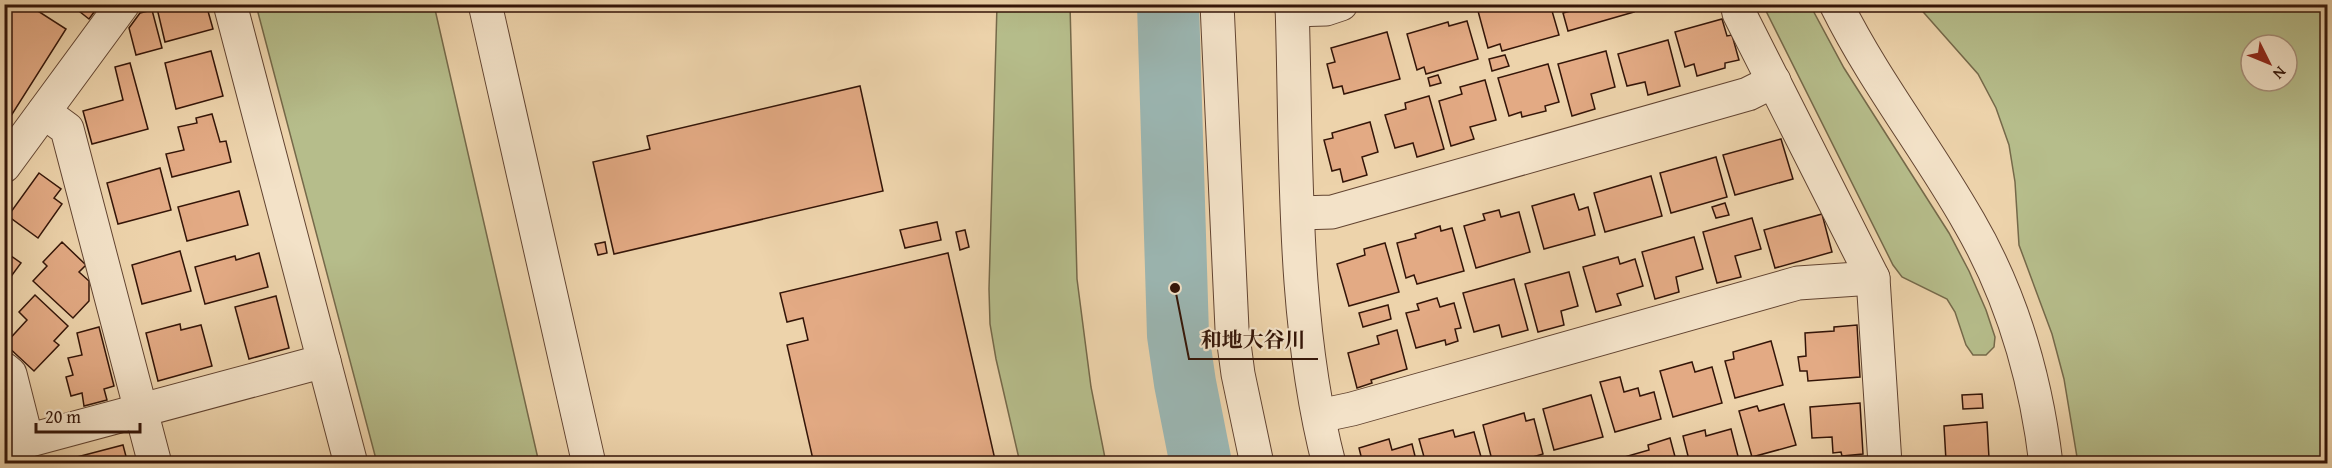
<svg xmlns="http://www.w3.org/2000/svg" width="2332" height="468" viewBox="0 0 2332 468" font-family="'Gentium Book Plus','Noto Serif JP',serif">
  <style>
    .green { fill: #b6bd8b; stroke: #75694a; stroke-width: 1.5; fill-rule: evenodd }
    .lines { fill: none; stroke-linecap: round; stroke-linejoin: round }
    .river { stroke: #9bb6b2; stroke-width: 62 }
    .building { fill: #e3aa84; stroke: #341508; stroke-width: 1.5 }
    .minor-casing { stroke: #624431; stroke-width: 35 }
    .minor { stroke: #f3e2c8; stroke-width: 33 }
    .leader { fill: none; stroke: #341508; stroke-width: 2 }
    .callout-dot { fill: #341508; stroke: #f3e2c8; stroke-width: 2 }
    .callout-label { font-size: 21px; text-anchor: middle; font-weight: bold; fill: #341508; stroke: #f3e2c8; stroke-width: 4.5; stroke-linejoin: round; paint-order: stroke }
  </style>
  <rect width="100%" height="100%" fill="#edd3ab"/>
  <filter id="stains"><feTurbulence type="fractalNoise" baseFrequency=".00333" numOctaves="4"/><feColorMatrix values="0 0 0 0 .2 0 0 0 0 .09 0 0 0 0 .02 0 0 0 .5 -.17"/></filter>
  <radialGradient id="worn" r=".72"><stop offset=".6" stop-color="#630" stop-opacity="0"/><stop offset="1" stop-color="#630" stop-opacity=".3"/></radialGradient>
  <g class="green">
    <path d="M256,5h178l105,458h-162z"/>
    <path d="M997,5h73l7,274 14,108 15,76h-86l-24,-104 -6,-35 -1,-35z"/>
    <path d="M1763,5h47l34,63 105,165 20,38 17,39 9,27 -1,10 -8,8h-13l-7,-10 -11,-33 -8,-13 -45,-22 -9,-12z"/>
    <path d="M1917,5h410v458h-249l-14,-84 -12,-45 -33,-89 -4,-63 -6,-37 -13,-37 -18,-34zM2251,45h36v36h-36z"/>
  </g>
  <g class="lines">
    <path class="river" d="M1168,4l10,331 7,48 16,81"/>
  </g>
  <g class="building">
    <path d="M4,4h23l39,25 -62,98z"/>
    <path d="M70,4h30l-11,15z"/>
    <path d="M156,4h50l7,25 -48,13z"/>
    <path d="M1501,4h49l9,31 -57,16 -2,-7 -12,4 -10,-37z"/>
    <path d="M1577,4h54l3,8 -66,19 -5,-18 15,-4z"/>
    <path d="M152,10l10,38 -26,7 -7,-27 11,-15z"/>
    <path d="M1722,19l5,17 5,-1 7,25 -14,3v5l-28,8 -3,-12 -9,3 -10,-35z"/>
    <path d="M1467,21l11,38 -52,15 -2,-7 -7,3 -10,-36 41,-12 1,4z"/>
    <path d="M1387,32l13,47 -56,15 -2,-8 -9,2 -6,-24 8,-2 -4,-14z"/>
    <path d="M1668,40l12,46 -32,9 -3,-13 -18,4 -9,-32z"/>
    <path d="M211,51l12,45 -47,13 -11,-46z"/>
    <path d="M1606,51l9,36 -24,7 4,15 -23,7 -14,-52z"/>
    <path d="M1505,55l4,11 -17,5 -3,-12z"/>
    <path d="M130,63l18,66 -56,15 -9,-33 40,-11 -8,-33z"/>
    <path d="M1548,64l11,38 -14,4 1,5 -24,6 -1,-5 -12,4 -11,-38z"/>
    <path d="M1438,75l3,8 -11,3 -2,-8z"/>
    <path d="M1485,80l11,40 -26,7 4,12 -23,7 -12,-45 23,-7 -2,-7z"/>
    <path d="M860,86l23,105 -269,63 -21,-92 57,-13 -3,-13z"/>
    <path d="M1429,96l15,53 -27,8 -4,-14 -18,5 -10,-33 21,-6 -1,-6z"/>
    <path d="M212,114l8,28 6,-1 5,21 -59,15 -6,-23 18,-4 -6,-23 19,-4 -1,-5z"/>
    <path d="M1370,122l8,30 -16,5 5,18 -24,7 -3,-13 -8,2 -8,-31 9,-2 -1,-5z"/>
    <path d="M1781,139l12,40 -58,16 -12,-40z"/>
    <path d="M1716,157l11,40 -56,16 -11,-40z"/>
    <path d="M160,168l11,42 -53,14 -11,-41z"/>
    <path d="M39,173l22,16 -7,9 8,6 -24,34 -30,-22z"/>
    <path d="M1651,176l11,40 -57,16 -11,-39z"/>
    <path d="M239,191l9,34 -61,16 -9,-34z"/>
    <path d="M1574,194l5,16 9,-3 7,28 -51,14 -12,-43z"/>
    <path d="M1725,203l4,12 -13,3 -4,-11z"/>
    <path d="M1499,210l2,7 18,-5 11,40 -54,16 -12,-42 21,-6 -2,-6z"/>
    <path d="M1822,214l10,38 -57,16 -11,-38z"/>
    <path d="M1752,218l9,31 -26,7 6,21 -24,6 -14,-51z"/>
    <path d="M937,222l4,18 -36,8 -5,-18z"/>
    <path d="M1440,226l1,5 11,-3 12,43 -47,13 -3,-9 -8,3 -9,-35 19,-5 -1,-4z"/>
    <path d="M965,230l4,17 -9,3 -4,-18z"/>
    <path d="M1694,237l9,32 -27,8 3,15 -24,7 -13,-47z"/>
    <path d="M62,242l24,23 -7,7 10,9v20l-16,17 -40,-37 14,-15 -4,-4z"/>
    <path d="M605,242l2,11 -9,2 -3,-11z"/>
    <path d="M1385,243l14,49 -50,14 -12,-42 28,-9 -1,-6z"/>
    <path d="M4,251l17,12 -17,23z"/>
    <path d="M180,251l11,40 -49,13 -10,-39z"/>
    <path d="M259,253l9,34 -63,17 -10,-37 40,-11 1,4z"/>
    <path d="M948,253l48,211h-182l-27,-119 21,-5 -5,-22 -16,4 -7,-29z"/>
    <path d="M1618,257l2,7 15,-5 8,27 -26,8 4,11 -25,7 -13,-45z"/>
    <path d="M1569,272l9,34 -17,5 3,14 -26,7 -13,-48z"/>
    <path d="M1514,279l14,51 -26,7 -3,-12 -25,7 -11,-39z"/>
    <path d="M35,295l33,31 -14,15 5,4 -25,26 -29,-27 22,-24 -8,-8z"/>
    <path d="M276,296l13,52 -40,11 -14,-52z"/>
    <path d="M1437,298l3,9 14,-4 7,25 -6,1 3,12 -12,4 -1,-5 -29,8 -10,-35 13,-3 -2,-6z"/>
    <path d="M1388,305l3,14 -28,8 -4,-14z"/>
    <path d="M180,324l1,6 20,-5 11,41 -54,15 -12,-48z"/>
    <path d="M1857,325l3,52 -52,4 -1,-10h-7l-2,-14 8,-1 -1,-23 29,-2v-4z"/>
    <path d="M99,327l15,59 -10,3 3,11 -23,6 -2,-13 -11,3 -5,-19 7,-2 -5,-17 14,-3 -5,-22z"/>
    <path d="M1397,330l10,39 -36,11 1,3 -15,5 -9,-35 31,-9 -2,-8z"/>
    <path d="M1771,341l12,44 -48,13 -10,-37 9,-2 -1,-7z"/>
    <path d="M1692,362l3,10 17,-5 10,36 -49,14 -13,-46z"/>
    <path d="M1620,377l4,15 14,-4 2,8 14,-4 7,27 -46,13 -15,-50z"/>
    <path d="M1982,394l1,14 -20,1 -1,-14z"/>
    <path d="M1591,395l12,42 -49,13 -11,-41z"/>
    <path d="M1860,403l3,51 -21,2 -1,-4 -8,1 -1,-16 -20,1 -2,-31z"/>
    <path d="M1784,404l12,41 -44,12 -13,-46 18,-5 2,5z"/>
    <path d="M1524,413l2,8 8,-2 9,35 -35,10h-15l-10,-39z"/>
    <path d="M1987,422l2,36 -43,3 -2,-35z"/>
    <path d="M1731,429l9,35h-50l-7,-28 22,-6 1,6z"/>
    <path d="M1453,430l2,7 19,-5 9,32h-57l-7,-25z"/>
    <path d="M1670,438l7,26h-54l-2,-6 28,-8 -1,-5z"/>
    <path d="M1389,439l3,11 20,-6 5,20h-54l-4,-16z"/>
    <path d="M123,445l5,19h-53l-2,-6z"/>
  </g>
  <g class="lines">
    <g class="minor-casing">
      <g id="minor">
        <path d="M230,4l121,460"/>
        <path d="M485,4l104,460"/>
        <path d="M1217,4l15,325 6,45 19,90"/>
        <path d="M1292,4c5,151 -1,313 37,460"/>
        <path d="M1737,4l2,9 134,265 12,186"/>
        <path d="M1836,4c38,77 91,144 133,218 43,74 67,157 77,242"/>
        <path d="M1292,10l34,-1 15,-5"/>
        <path d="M44,112l23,17 88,335"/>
        <path d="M4,166l119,-162"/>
        <path d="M1299,213l33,-1 416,-118 26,-13"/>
        <path d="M4,369l6,5 17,67"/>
        <path d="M1319,416l33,-7 446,-126 75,-5"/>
        <path d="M4,447l320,-86"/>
      </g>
    </g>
    <use href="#minor" class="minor"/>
  </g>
  <path class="leader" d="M1175 288L1189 359H1318"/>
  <circle class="callout-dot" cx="1175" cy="288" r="6"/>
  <g class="callout-label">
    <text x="1253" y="347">和地大谷川</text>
  </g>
  <rect width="2332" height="468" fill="none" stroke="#edd3ab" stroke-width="24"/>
  <rect x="6" y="6" width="2320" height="456" fill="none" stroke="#341508" stroke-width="3"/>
  <rect x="12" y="12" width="2308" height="444" fill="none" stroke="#341508" stroke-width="1.5"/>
  <g transform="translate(2269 63) rotate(133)"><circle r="28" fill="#f3e2c8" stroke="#a7907b" stroke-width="1.5"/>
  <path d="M0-4.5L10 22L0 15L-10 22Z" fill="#8f2418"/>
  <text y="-9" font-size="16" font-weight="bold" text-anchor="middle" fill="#341508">N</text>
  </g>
  <path d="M36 423v9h104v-9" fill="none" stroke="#341508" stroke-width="3"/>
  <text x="45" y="423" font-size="18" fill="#341508" stroke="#f3e2c8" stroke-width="4.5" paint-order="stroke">20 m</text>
  <rect width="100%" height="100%" filter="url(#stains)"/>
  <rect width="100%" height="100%" fill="url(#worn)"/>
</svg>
